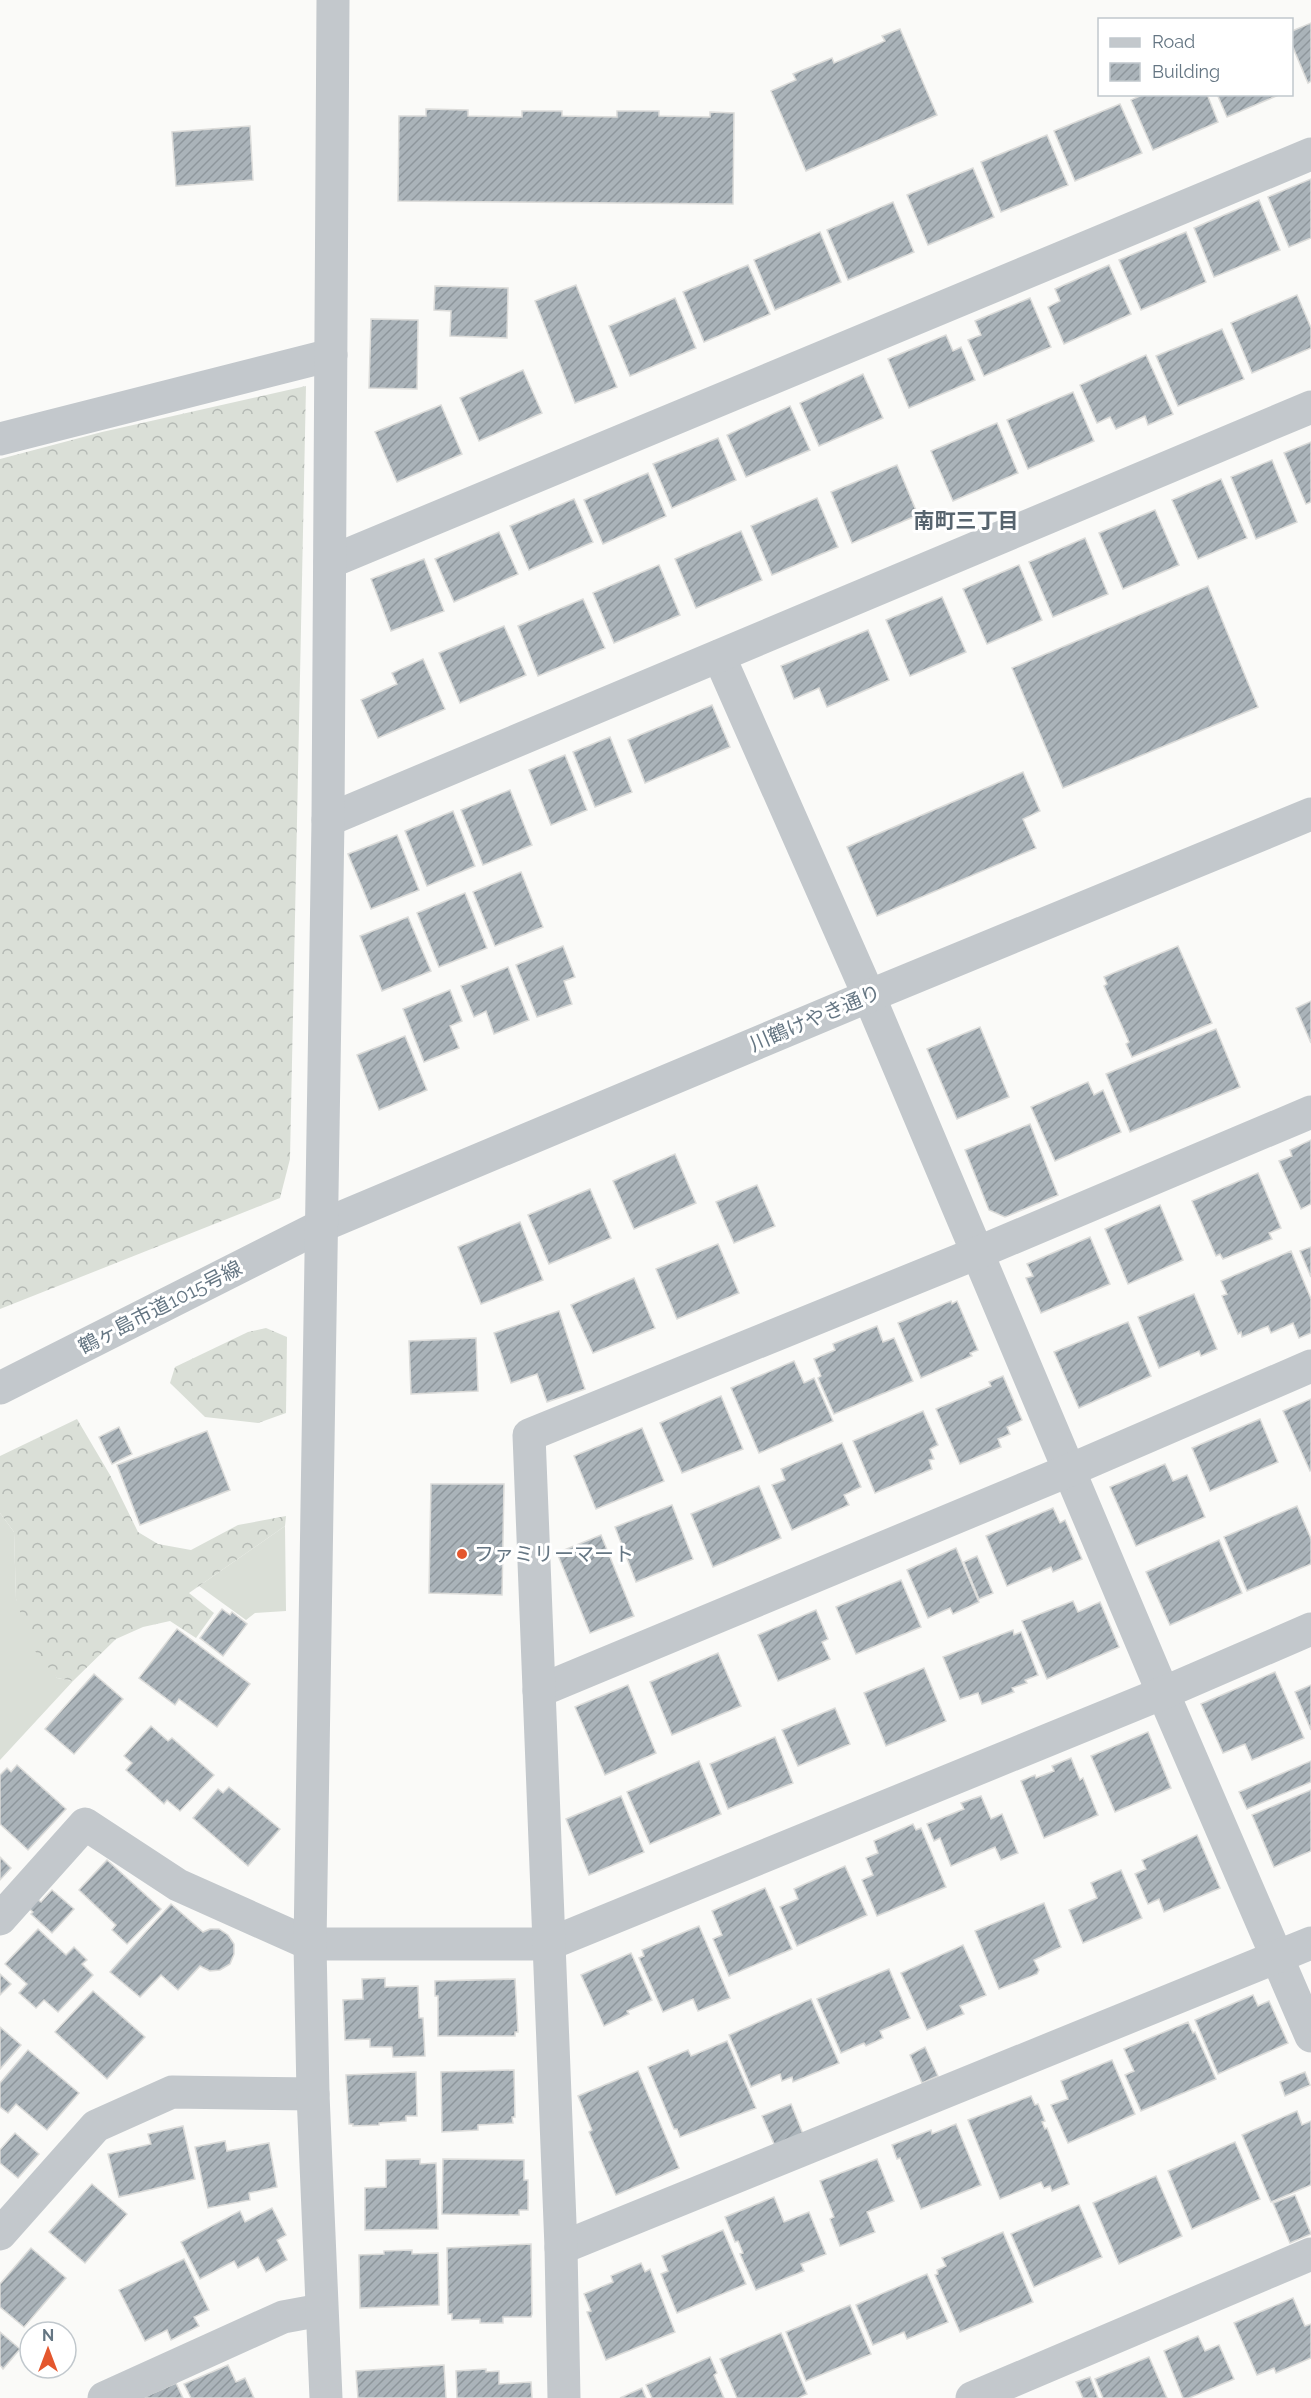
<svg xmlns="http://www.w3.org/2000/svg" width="1311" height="2398" viewBox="0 0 1311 2398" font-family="Raleway,'Noto Sans JP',sans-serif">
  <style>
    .grass { fill: #dadfd7 }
    .forest { fill: url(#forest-crowns) }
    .building { fill: url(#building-hatch); stroke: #dcdcda; stroke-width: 1.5 }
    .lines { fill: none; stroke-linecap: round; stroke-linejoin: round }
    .minor { stroke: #c3c8cc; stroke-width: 33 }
    .tertiary { stroke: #c3c8cc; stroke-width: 33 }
    .poi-dot { fill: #e4572e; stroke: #fff; stroke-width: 2 }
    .labels { text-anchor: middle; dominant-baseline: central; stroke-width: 6; stroke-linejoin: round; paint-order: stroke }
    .street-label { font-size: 20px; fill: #657683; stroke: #fff }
    .poi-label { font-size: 20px; fill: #657683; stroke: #fff; text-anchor: start }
    .neighbourhood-label { font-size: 21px; font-weight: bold; fill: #57646e; stroke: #fff }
  </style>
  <defs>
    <pattern id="forest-crowns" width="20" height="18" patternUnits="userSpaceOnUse" patternTransform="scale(1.5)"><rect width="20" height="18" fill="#dadfd7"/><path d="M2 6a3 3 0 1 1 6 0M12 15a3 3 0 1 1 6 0" fill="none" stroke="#b4b9b4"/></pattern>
    <pattern id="building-hatch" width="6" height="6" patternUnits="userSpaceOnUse" patternTransform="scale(1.5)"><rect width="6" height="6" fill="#aab3b9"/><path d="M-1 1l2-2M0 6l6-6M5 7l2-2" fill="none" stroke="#8e969c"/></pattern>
  </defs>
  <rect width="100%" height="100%" fill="#fafaf8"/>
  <g class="grass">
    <path d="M0,1513l14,19 2,67 41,79 16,3 -73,79z"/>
    <path d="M285,1526l1,85 -31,2 -9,7 -47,-34z"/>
  </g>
  <g class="forest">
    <path d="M306,386l-16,773 -10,39 -280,111v-850l102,-27z"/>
    <path d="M266,1328l21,9 -1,76 -28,10 -53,-6 -35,-34 5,-16 73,-35z"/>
    <path d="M77,1419l33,56 28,57 20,12 33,6 47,-25 48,-9 -1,10 -96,67 25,20 -18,25 -26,-17 -27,6 -27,12 -43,42 -16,-3 -26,-32 -15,-47 -2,-67 -14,-19v-57z"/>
  </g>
  <g class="building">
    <path d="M1311,23v58l-3,2 -16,-38v-14z"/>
    <path d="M900,29l37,86 -131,56 -35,-80 25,-11 -3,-6 39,-16 2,5 51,-22 -3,-5z"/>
    <path d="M1144,94h63l11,28 -65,28 -22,-50z"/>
    <path d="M1217,94h64l-54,23z"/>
    <path d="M1120,104l22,49 -67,28 -21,-50z"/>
    <path d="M426,109l42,1v6l54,1v-6h40v5l55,1v-6h42v5l51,1v-5l24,1 -1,91 -335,-3 1,-85h27z"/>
    <path d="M250,126l3,54 -77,6 -4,-54z"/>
    <path d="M1047,135l21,50 -67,27 -20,-50z"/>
    <path d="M973,168l21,49 -66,28 -21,-50z"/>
    <path d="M1311,179v59l-22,9 -21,-50z"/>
    <path d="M1259,200l21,50 -66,27 -20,-49z"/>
    <path d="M893,202l21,50 -66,28 -21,-50z"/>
    <path d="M820,232l21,50 -66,28 -21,-50z"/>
    <path d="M1186,232l20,50 -65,28 -22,-50z"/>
    <path d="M748,265l22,49 -66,28 -21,-50z"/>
    <path d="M1109,265l22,49 -67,30 -16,-37 12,-6 -5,-12z"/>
    <path d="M576,285l41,102 -42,16 -40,-102z"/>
    <path d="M435,286l73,2 -1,50 -57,-2 1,-25 -17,-1z"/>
    <path d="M1297,295l14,33v20l-59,25 -21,-50z"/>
    <path d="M675,298l21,50 -66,28 -21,-50z"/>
    <path d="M1030,298l21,49 -67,29 -16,-36 13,-5 -6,-14z"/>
    <path d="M371,319l47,1 -1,69 -48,-1z"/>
    <path d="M1222,329l22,50 -66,27 -22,-50z"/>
    <path d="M946,335l7,16 8,-4 14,33 -66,28 -21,-49z"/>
    <path d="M1146,355l27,59 -25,11 -3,-9 -29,13 -6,-12 -13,6 -17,-38z"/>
    <path d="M523,370l19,43 -63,28 -19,-43z"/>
    <path d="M863,374l20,44 -64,28 -19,-43z"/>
    <path d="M1073,392l21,49 -66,28 -21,-49z"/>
    <path d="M441,405l21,49 -65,28 -22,-50z"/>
    <path d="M790,406l20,44 -64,27 -19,-42z"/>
    <path d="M997,423l21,50 -65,28 -22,-50z"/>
    <path d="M718,438l18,42 -64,28 -19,-44z"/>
    <path d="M1311,442v60l-5,2 -22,-51z"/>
    <path d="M1272,460l25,62 -41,17 -25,-62z"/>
    <path d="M897,465l21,50 -66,28 -21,-51z"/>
    <path d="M648,473l18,43 -63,28 -19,-44z"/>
    <path d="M1221,479l26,59 -49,21 -26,-59z"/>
    <path d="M817,498l21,49 -66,28 -21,-49z"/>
    <path d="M574,499l19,43 -64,28 -19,-44z"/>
    <path d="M1155,510l24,55 -56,24 -24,-56z"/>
    <path d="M741,531l21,49 -66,28 -21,-49z"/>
    <path d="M499,532l19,42 -64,28 -19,-43z"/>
    <path d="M1085,538l23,56 -55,23 -24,-55z"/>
    <path d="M424,559l20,52 -53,20 -20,-52z"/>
    <path d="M659,565l21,50 -66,28 -21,-50z"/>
    <path d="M1019,565l23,55 -55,24 -24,-55z"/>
    <path d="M1208,586l50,121 -195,81 -51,-120z"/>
    <path d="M942,597l24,55 -56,24 -24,-56z"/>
    <path d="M583,599l22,49 -67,28 -20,-50z"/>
    <path d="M504,626l22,49 -66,28 -21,-50z"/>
    <path d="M868,630l21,50 -62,27 -8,-19 -25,11 -13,-33z"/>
    <path d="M423,659l22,50 -67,29 -17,-38 36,-16 -5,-11z"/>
    <path d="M712,705l18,42 -85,36 -17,-43z"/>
    <path d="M610,737l22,55 -37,15 -22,-55z"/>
    <path d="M565,755l22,55 -36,15 -22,-55z"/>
    <path d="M1023,772l17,39 -17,8 13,29 -159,68 -30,-69z"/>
    <path d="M510,790l22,55 -49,20 -22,-55z"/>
    <path d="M453,811l22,55 -48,20 -22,-55z"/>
    <path d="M397,835l22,55 -48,19 -23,-55z"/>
    <path d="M521,872l22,55 -48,19 -22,-54z"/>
    <path d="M465,893l22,55 -48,19 -22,-54z"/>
    <path d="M408,917l23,54 -49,20 -22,-55z"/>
    <path d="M563,946l12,31 -11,4 8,23 -35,13 -21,-52z"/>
    <path d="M1178,946l34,77 -80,34 -6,-13 3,-2 -25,-56 3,-2 -3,-7z"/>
    <path d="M508,967l21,53 -35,14 -8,-23 -12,6 -13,-31z"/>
    <path d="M450,990l12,31 -12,5 9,22 -35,14 -21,-53z"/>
    <path d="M1311,1001v42l-15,-35z"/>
    <path d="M980,1027l29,70 -52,22 -30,-70z"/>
    <path d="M1216,1029l24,58 -110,45 -24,-58z"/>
    <path d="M405,1036l22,54 -48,20 -22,-55z"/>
    <path d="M1088,1082l6,13 9,-5 18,42 -66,29 -24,-54z"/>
    <path d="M1030,1124l28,71 -53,22 -16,-7 -24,-60z"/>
    <path d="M1311,1140v64l-10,5 -22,-48 13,-5 -2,-6z"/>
    <path d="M675,1154l21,49 -62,26 -21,-48z"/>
    <path d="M1258,1173l23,55 -12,5 3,6 -49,20 -3,-5 -4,2 -24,-55z"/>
    <path d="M757,1185l18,41 -41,17 -18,-41z"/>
    <path d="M590,1189l21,49 -62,26 -21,-49z"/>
    <path d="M1160,1205l23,55 -55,24 -23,-55z"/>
    <path d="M520,1222l23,58 -62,24 -23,-57z"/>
    <path d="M1090,1237l20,47 -69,29 -15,-35 7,-2 -6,-12z"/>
    <path d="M718,1244l21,49 -62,26 -21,-50z"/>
    <path d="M1311,1247v30l-11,-26z"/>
    <path d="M1291,1251l20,48v34l-12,5 -6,-15 -22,10 -3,-7 -26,11 -1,-5 -3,2 -16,-38 5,-2 -6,-13z"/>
    <path d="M634,1278l21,50 -62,25 -22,-48z"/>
    <path d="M1194,1294l23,55 -16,7 -2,-5 -40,17 -21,-51z"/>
    <path d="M951,1301l1,3 5,-3 21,49 -8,3 2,3 -51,22 -23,-55z"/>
    <path d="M559,1311l26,78 -38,13 -10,-28 -26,9 -17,-50z"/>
    <path d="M1128,1322l23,54 -72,32 -25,-56z"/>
    <path d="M877,1326l6,16 11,-4 19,43 -79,33 -16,-36 3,-2 -7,-17 21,-9 -2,-6z"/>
    <path d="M476,1338l2,53 -67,3 -2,-53z"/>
    <path d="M794,1361l10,22 10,-5 19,43 -74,32 -28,-65z"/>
    <path d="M1003,1376l19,44 -15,7 3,7 -12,5 3,8 -41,17 -24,-55 55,-23 -2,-4z"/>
    <path d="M721,1396l22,53 -61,24 -22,-50z"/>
    <path d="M1311,1399v71l-1,1 -27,-60z"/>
    <path d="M923,1411l15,34 -8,4 4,10 -5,1 3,9 -57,24 -22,-52z"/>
    <path d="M1260,1419l18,43 -68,29 -18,-43z"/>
    <path d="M119,1427l13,27 -20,10 -13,-27z"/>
    <path d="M642,1428l22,53 -68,28 -22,-53z"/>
    <path d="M207,1431l23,59 -90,35 -23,-60z"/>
    <path d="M842,1443l19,44 -17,8 5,10 -57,25 -20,-45 13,-5 -4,-11z"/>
    <path d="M1165,1464l8,17 14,-6 18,42 -69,29 -26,-59z"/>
    <path d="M431,1484h73l-2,111 -73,-2z"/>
    <path d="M759,1486l22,52 -68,29 -22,-53z"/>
    <path d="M672,1505l21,54 -57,23 -21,-55z"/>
    <path d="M1297,1506l14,33v25l-64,27 -23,-54z"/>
    <path d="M1053,1508l7,15 5,-3 17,39 -29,13 -2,-5 -44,19 -21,-50z"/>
    <path d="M601,1535l33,81 -44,17 -33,-80z"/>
    <path d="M1219,1540l23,53 -72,32 -24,-53z"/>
    <path d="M956,1548l23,54 -26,12 -3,-6 -22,10 -21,-48z"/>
    <path d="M977,1556l16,37 -14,6 -15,-37z"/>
    <path d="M901,1580l20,47 -65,27 -20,-47z"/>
    <path d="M1073,1601l5,11 22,-10 19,45 -72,32 -25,-58z"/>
    <path d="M222,1609l8,6 2,-3 15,12 -24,32 -23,-18z"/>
    <path d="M816,1610l12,29 -6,3 8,17 -52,22 -20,-46z"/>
    <path d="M177,1629l73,55 -33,43 -38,-28 -4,6 -36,-27z"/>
    <path d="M1013,1630l1,5 7,-3 17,43 -13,5 2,3 -15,5 2,4 -32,12 -4,-11 -18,6 -17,-42z"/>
    <path d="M718,1653l23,53 -69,29 -22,-53z"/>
    <path d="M924,1668l22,53 -60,25 -22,-53z"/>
    <path d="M1275,1672l29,66 -52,22 -7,-16 -22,9 -22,-49z"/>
    <path d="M94,1674l29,25 -49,55 -29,-25z"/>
    <path d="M628,1685l28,68 -51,22 -30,-68z"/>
    <path d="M1311,1685v45l-16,-38z"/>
    <path d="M835,1708l15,36 -52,22 -16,-36z"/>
    <path d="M151,1726l17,15 4,-3 42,37 -34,36 -13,-11 -3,4 -38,-34 6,-7 -8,-7z"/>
    <path d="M1148,1732l23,56 -56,24 -24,-56z"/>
    <path d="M775,1737l18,46 -65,26 -18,-45z"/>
    <path d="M1071,1758l9,22 3,-2 15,37 -54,23 -23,-57 14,-6 1,3 18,-7 -2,-5z"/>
    <path d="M699,1761l22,53 -71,30 -23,-52z"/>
    <path d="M1311,1761v21l-64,27 -8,-17z"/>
    <path d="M17,1765l49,44 -38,41 -28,-26v-49l7,-7 4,4z"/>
    <path d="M229,1787l51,42 -32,37 -55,-48 25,-29 5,4z"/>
    <path d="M1311,1790v61l-37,16 -22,-52z"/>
    <path d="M621,1796l23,56 -55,23 -23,-56z"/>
    <path d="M981,1796l10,23 11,-5 16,39 -17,7 -6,-13 -44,19 -11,-28 -6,3 -7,-17 37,-15 -3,-6z"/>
    <path d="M913,1824l3,6 5,-2 25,59 -69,29 -15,-36 11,-5 -7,-17 12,-5 -4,-12z"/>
    <path d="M1197,1835l23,53 -56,24 -5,-13 -11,5 -13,-30 11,-5 -4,-9z"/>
    <path d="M0,1857l11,11 -11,12z"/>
    <path d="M107,1860l54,49 -34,35 -15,-14 4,-5 -37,-35z"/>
    <path d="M845,1866l22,49 -70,31 -17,-39 18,-8 -4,-10z"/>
    <path d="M1121,1870l21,48 -59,25 -14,-33 28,-12 -6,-15z"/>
    <path d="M765,1888l27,61 -63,27 -16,-37 9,-4 -10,-24z"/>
    <path d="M52,1890l22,19 -22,24 -21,-19 2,-2 -7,-6 8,-9 7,5z"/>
    <path d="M1044,1903l17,44 -27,13 5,10 -2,4 -38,15 -24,-58z"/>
    <path d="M171,1904l32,28 7,-3h9l9,6 6,9v10l-4,10 -10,6 -10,1 -10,-5 -22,24 -17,-15 -21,22 -30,-25z"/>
    <path d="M699,1926l31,72 -32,13 -5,-12 -30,13 -24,-54 5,-2 -2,-6z"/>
    <path d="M38,1929l28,26 8,-8 13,13 -5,4 11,11 -35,37 -14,-12 -8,8 -17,-15 8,-9 -22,-20z"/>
    <path d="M963,1945l23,50 -26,11 4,8 -37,16 -26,-57z"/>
    <path d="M631,1953l21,47 -25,11 2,3 -25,12 -23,-51z"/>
    <path d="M889,1969l21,49 -30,13 3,7 -17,8 -2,-3 -23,10 -24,-54z"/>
    <path d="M0,1974l11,10 -11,11z"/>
    <path d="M385,1978v9l33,-1 1,32h4l2,38 -32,1 -1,-10h-22v-8l-25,1 -2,-40 20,-1 -1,-20z"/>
    <path d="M515,1979l3,53h-3v4h-77v-40h-3v-15z"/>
    <path d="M93,1991l52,46 -38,42 -52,-47z"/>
    <path d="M1253,1995l5,11 11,-5 19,42 -70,31 -23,-54z"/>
    <path d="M811,1999l28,64 -46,19 -1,-5 -10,4 -2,-7 -29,13 -22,-52z"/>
    <path d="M1188,2022l5,11 2,-1 21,47 -75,32 -16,-36 9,-4 -10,-22z"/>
    <path d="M0,2027l21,18 -21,24z"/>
    <path d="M727,2041l29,67 -76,29 -3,-8h-3l-26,-62 40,-17 3,6z"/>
    <path d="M925,2047l13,29 -16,7 -12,-28z"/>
    <path d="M28,2050l51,43 -32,37 -31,-26 -8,9 -8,-6v-24z"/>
    <path d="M1112,2060l23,54 -67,29 -17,-38 17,-6 -7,-18z"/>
    <path d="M514,2070l1,47h-3l1,6 -35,2v5l-36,2 -1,-60z"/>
    <path d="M638,2071l41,97 -63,27 -27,-63 3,-2 -14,-34z"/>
    <path d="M416,2072l1,44h-11v5l-27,2v2l-26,1v-2h-4l-3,-49z"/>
    <path d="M1305,2072l5,13 -25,11 -5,-14z"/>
    <path d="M1031,2096l4,9 3,-1 7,17 -3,1 3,7 2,-1 22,56 -17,7 -2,-5 -6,2 -3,-6 -41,17 -32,-79z"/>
    <path d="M791,2104l12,30 -28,12 -13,-30z"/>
    <path d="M1297,2111l5,14 9,-4v64l-40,17 -29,-67z"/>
    <path d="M956,2124l25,61 -60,24 -21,-51 -3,1 -5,-14 39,-15 1,4z"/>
    <path d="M183,2126l12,53 -76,18 -11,-43 43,-10 -3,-10z"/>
    <path d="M15,2133l24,21 -21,24 -18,-15v-13z"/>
    <path d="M225,2141l2,10 42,-8 8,44 -28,6 1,7 -42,8 -13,-61z"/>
    <path d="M1235,2142l25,57 -68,30 -24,-58z"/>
    <path d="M420,2159v5l16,-1 2,66 -73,1v-42l21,-1v-27z"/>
    <path d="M443,2159l81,1v20h4v30h-9v5l-77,-1z"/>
    <path d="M877,2159l17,42 -27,11 8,20 -35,14 -10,-27 4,-2 -14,-36z"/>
    <path d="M1156,2176l26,60 -63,28 -26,-61z"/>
    <path d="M92,2184l35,30 -42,49 -36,-31z"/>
    <path d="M1295,2195l16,39 -21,9 -17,-40z"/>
    <path d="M774,2197l10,25 25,-10 17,42 -25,10 3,7 -48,19 -16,-36 3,-1 -5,-12 -3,1 -10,-25z"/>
    <path d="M1079,2205l23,52 -68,30 -23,-53z"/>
    <path d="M272,2208l14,27 -9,5 10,20 -21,12 -8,-15 -20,11 -4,-7 -34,18 -19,-37 59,-31 5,11z"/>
    <path d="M723,2230l23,54 -69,29 -16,-39 7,-3 -6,-15z"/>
    <path d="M1003,2232l30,70 -73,30 -25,-57 3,-1 -1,-4 9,-4 -4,-8z"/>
    <path d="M531,2244l1,70 -1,3h-28v6h-23v-4l-28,1v-6h-4l-1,-66z"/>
    <path d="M31,2248l35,30 -42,49 -24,-20v-23z"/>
    <path d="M412,2250v4l26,-1 1,52 -79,3 -1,-53 25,-1v-3z"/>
    <path d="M184,2259l25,51 -15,7 5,9 -28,14 -4,-10 -22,11 -26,-51z"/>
    <path d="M641,2263l4,9 5,-3 25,63 -69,28 -19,-48 4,-1 -7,-17 29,-12 -2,-6z"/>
    <path d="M927,2274l21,48 -41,17 -3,-7 -31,13 -17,-40z"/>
    <path d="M1293,2298l12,28 6,-2v34l-35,15 -2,-5 -17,7 -23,-52z"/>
    <path d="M850,2305l21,49 -65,27 -20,-49z"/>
    <path d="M0,2332l20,17 -17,20 -3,-4z"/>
    <path d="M781,2333l26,61 -9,4h-61l-17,-39z"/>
    <path d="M1198,2336l7,15 14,-6 15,34 -45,19h-6l-19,-47z"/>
    <path d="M710,2357l7,16 -3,2 10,23h-72l-6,-13z"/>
    <path d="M1149,2357l18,41h-64l-8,-19z"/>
    <path d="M228,2365l8,17 9,-4 9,20h-63l-7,-14z"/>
    <path d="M444,2365l2,33h-88l-2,-27z"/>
    <path d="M486,2369v3l13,-1v13l32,-2 1,16h-75l-1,-27z"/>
    <path d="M1090,2377l8,21h-15l-7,-16z"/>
    <path d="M176,2383l7,15h-41z"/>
    <path d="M642,2388l4,10h-26z"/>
  </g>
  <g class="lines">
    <g class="minor">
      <path d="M0,439l331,-84"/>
      <path d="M330,562l981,-408"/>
      <path d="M719,656l150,340 294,697 148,343"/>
      <path d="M328,820l983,-413"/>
      <path d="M539,1691l531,-221 241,-104"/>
      <path d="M0,1919l85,-95 93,61 132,59h239l614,-251 148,-64"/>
      <path d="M0,2234l96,-108 76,-34 141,2"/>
      <path d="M561,2248l750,-305"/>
      <path d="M104,2398l179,-81 38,-7"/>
      <path d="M564,2398l-3,-150 -32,-813 448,-182 334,-141"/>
      <path d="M972,2398l339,-144"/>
    </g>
    <g class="tertiary">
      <path d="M0,1388l321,-162 548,-230 442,-182"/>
      <path d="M326,2398l-13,-304 -3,-150 18,-1124 5,-820"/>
    </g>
  </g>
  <circle class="poi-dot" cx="462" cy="1554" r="6"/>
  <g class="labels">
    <g class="street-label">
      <text transform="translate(815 1018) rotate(-23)">川鶴けやき通り</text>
      <text transform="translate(160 1307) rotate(-27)">鶴ヶ島市道1015号線</text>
    </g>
    <g class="poi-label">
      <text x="474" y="1554">ファミリーマート</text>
    </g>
    <g class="neighbourhood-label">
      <text x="966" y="520">南町三丁目</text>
    </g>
  </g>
  <rect x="1098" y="18" width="195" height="78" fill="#ffffff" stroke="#c1c8cd" stroke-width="1.5"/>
  <rect x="1110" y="38" width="30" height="9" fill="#c3c8cc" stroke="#c1c8cd" stroke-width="1.5"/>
  <text x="1152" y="48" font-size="18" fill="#657683">Road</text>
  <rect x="1110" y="63" width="30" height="18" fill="url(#building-hatch)" stroke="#c1c8cd" stroke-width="1.5"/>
  <text x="1152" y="78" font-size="18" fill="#657683">Building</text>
  <g transform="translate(48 2350)"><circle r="28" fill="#ffffff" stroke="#c1c8cd" stroke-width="1.5"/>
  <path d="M0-4.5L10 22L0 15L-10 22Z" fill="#e4572e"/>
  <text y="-9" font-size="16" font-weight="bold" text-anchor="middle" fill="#657683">N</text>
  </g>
</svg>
